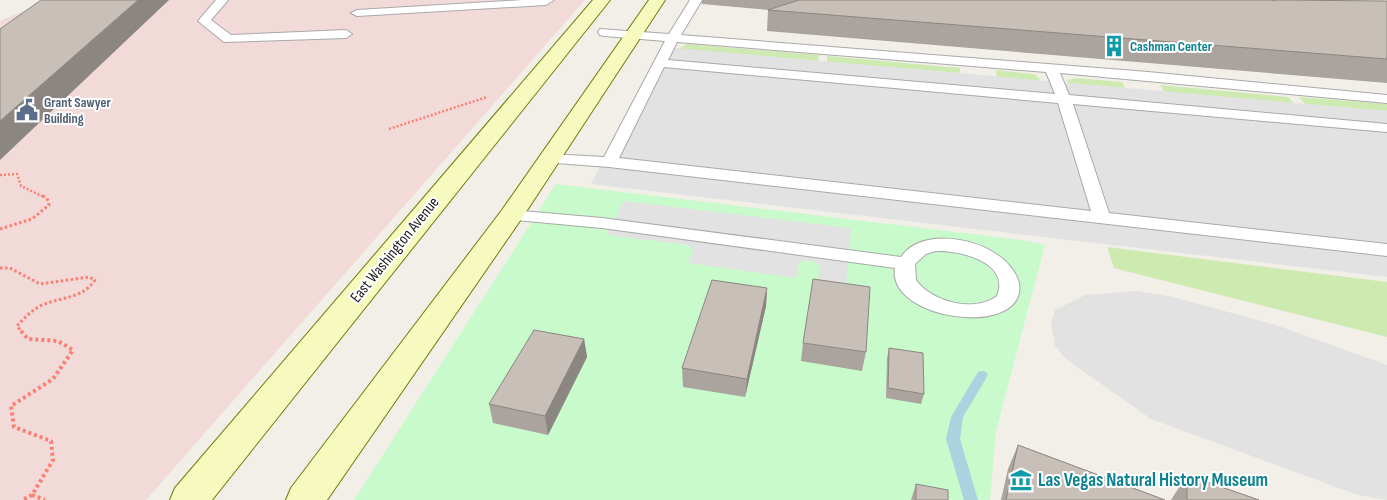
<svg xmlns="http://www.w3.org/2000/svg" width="1387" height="500" viewBox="0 0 1387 500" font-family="'Sofia Sans Condensed',sans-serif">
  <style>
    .commercial { fill: #f2dad9 }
    .grass { fill: #cdebb0 }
    .park { fill: #c8facc }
    .parking { fill: #e2e2e2 }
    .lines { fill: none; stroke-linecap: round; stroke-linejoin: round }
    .stream { fill: #aad3df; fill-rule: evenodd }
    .service-casing { stroke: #a9a9a9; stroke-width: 2 }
    .secondary-casing { stroke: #707d05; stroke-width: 2 }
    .path-far2 { stroke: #fa8072; stroke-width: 2.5; stroke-dasharray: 2 2; stroke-linecap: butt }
    .path-far1 { stroke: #fa8072; stroke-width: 3; stroke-dasharray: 2.5 2.5; stroke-linecap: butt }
    .path { stroke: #fa8072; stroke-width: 4; stroke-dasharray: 3 3; stroke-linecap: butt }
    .service { fill: #fff; fill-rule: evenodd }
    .secondary { fill: #f7fabf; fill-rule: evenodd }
    .wall { fill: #aba49e }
    .shaded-wall { fill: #8b8681 }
    .building { fill: #c7bfb8; stroke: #8b8681 }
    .labels { text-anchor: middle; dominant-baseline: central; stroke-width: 4; stroke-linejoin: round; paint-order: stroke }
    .far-culture-label { font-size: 14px; font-weight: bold; fill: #0d838f; stroke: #fff; text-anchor: start }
    .far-service-label { font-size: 14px; font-weight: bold; fill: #4e5e75; stroke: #fff; text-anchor: start }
    .street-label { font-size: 16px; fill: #222; stroke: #fff }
    .near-culture-label { font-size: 19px; font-weight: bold; fill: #0d838f; stroke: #fff; text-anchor: start }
  </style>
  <rect width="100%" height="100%" fill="#f2efe9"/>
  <path class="commercial" d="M49,0h536l-439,500h-146v-479z"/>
  <g class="grass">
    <path d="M687,44l132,11 -1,6 -139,-12z"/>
    <path d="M827,56l133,12v5l-133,-11z"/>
    <path d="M996,70l35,4 5,1 5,6 -44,-4z"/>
    <path d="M1076,78l46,4 3,6 -57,-5 -1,-3z"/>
    <path d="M1160,85l128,12 6,6 -130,-11z"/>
    <path d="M1299,97l88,7v7l-82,-7z"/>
    <path d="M1107,247l280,35v55l-273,-69z"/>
  </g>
  <path class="park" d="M556,184l466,56 23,5 -49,186 -6,69h-636z"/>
  <g class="parking">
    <path d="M664,47l723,64v166l-796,-93z"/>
    <path d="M624,201l227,27 -5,56 -28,-3 2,-16 -7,-4 -10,-1 -4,3 -3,15 -108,-15 5,-13 -5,-5 -81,-10z"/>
    <path d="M1137,291l36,6 103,28 111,40v135l-29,-5 -207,-76 -85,-60 -11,-13 -4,-23 4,-13 30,-15z"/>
  </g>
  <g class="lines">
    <path class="stream" d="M982,371l4,1 2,3 -25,42 -3,22 18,61h-14l-18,-61 5,-22 27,-45z"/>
    <g class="service-casing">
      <g id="service">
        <path d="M216,0h12l-17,20 20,15 115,-5 6,4 -6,4 -122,4 -26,-21z"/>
        <path d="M523,0h31l-8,5 -189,11 -6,-3 6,-3z"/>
        <path d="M690,0h12l-21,35 467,37 239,23v8l-327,-30 9,22 318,29v8l-314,-28 36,109 278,31v12l-778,-89 -66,-5 -2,-3 8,-5 55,3 61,-116 -61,-5 -4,-1 -2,-3 2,-3 69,5zM677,42l369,30 9,22 -387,-34zM664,67l394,36 33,108 -472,-53z"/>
        <path d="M511,210l91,8 299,39c19,-28 71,-20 95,-3 10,6 20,17 23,29 9,56 -133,38 -124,-15l-293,-40 -97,-9 -3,-4 3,-4zM936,251c23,-1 75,11 61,45 -23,17 -65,6 -81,-16l-1,-16 11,-10z"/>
      </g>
    </g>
    <g class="secondary-casing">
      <g id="secondary">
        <path d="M593,0h17l-398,500h-42l5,-12z"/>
        <path d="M649,0h16l-141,215 -197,285h-41l5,-12 211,-278z"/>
      </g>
    </g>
    <g class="path-far2">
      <path d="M389,129l98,-32"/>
      <path d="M0,175l17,-1 4,12 23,11"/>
    </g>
    <g class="path-far1">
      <path d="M0,229l32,-10 17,-14 -2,-7 -6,-3"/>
      <path d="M0,268h10l30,16 49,-7 6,3c-13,19 -34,17 -53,25 -10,5 -18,13 -25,21l5,6"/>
    </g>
    <g class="path">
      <path d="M21,331l7,8 30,2 15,9 -20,29 -42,27 3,21 37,14 2,19 -21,35 -10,5"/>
      <path d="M32,495l13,5"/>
    </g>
    <use href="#service" class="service"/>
    <use href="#secondary" class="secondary"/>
  </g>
  <g class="wall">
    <path d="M702,0h570l1,1h114v82l-620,-52 1,-21h1l-67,-6z"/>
    <path d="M767,288l-1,18 -21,91 -62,-10 -1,-19z"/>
    <path d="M584,339l3,18 -39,78 -55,-12 -4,-19z"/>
    <path d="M803,343l63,9 -4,19 -61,-10z"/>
    <path d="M889,348l35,46 -3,10 -35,-6 1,-40z"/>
    <path d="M1018,445l147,55h-164l7,-31z"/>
    <path d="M1187,475l72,25h-88z"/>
    <path d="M916,484l32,16h-37z"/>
  </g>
  <g class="shaded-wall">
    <path d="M138,0h31l-169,160v-39z"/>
    <path d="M767,288l-1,18 -21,91 2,-18z"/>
    <path d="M584,339l3,18 -39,78 -3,-19z"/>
  </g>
  <g class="building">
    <path d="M41,0h97l-138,121v-92z"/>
    <path d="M799,0h473l1,1 3,-1 111,1v58l-619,-49z"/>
    <path d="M813,279l57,8 -4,65 -63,-9z"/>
    <path d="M712,280l55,8 -20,91 -65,-11z"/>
    <path d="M534,330l50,9 -39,77 -56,-12z"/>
    <path d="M889,348l34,5 1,41 -36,-6z"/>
    <path d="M1018,445l147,55h-159z"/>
    <path d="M1187,475l72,25h-72z"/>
    <path d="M916,484l32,6v10h-32z"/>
  </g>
  <defs>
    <g id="building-bare" transform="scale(1.725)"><path d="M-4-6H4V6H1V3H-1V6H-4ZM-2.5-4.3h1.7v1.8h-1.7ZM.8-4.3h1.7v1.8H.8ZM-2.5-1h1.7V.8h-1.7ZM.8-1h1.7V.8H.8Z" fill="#0f9aa8" stroke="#fff" stroke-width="2.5" paint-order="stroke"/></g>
    <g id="civic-bare" transform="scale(1.725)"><path d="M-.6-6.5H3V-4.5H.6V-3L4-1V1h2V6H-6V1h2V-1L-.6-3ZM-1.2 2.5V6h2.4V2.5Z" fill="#5c6f8a" stroke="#fff" stroke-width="2.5" paint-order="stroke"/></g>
    <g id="museum-bare" transform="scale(1.725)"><path d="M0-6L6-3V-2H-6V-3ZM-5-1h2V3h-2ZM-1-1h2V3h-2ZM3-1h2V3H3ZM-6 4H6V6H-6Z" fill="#0f9aa8" stroke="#fff" stroke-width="2.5" paint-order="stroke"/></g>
  </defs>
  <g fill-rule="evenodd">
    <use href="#building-bare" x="1114" y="46"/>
    <use href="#civic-bare" x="27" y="110"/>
    <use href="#museum-bare" x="1021" y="480"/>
  </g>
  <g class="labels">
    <g class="far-culture-label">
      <text x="1130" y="46">Cashman Center</text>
    </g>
    <g class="far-service-label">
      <text x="44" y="102">Grant Sawyer<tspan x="44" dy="16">Building</tspan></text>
    </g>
    <g class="street-label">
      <text transform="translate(395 250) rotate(-51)">East Washington Avenue</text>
    </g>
    <g class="near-culture-label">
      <text x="1038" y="480">Las Vegas Natural History Museum</text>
    </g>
  </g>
</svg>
